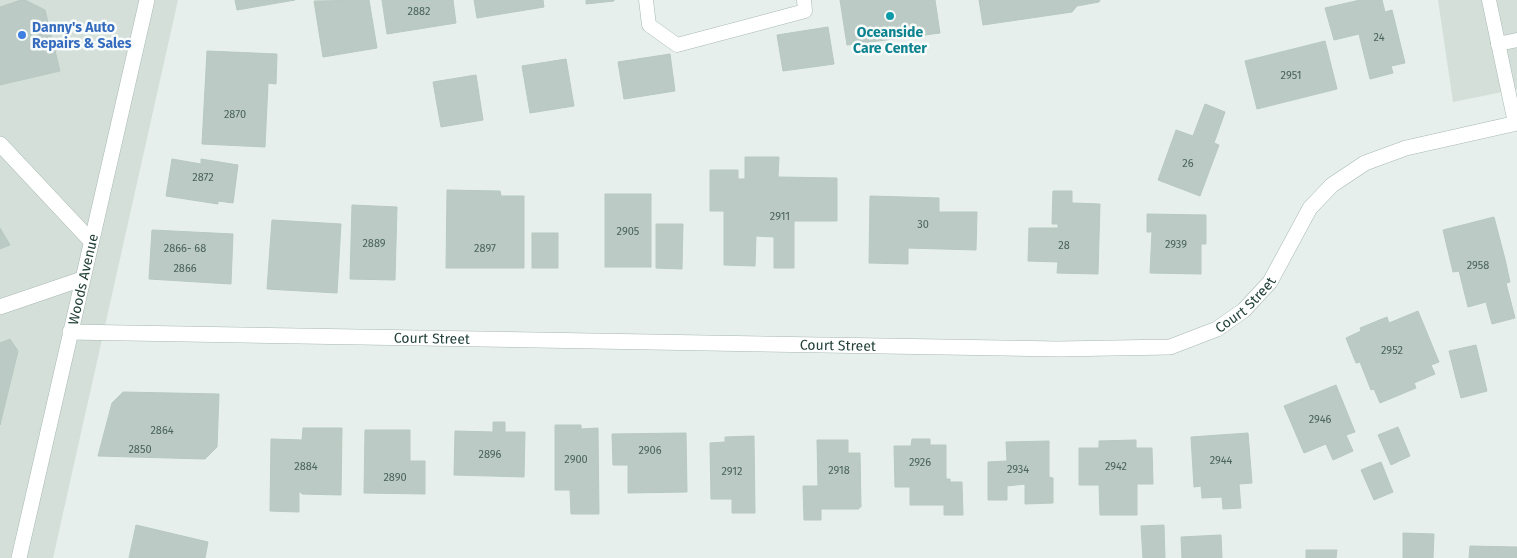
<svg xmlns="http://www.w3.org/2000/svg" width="1517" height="558" viewBox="0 0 1517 558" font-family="'Fira Sans',sans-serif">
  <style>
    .built { fill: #d4dfda }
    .building { fill: #bbcac4; stroke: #b8c9c2 }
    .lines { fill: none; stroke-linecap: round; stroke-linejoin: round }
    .service-casing { stroke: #a8b8b2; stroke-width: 15 }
    .minor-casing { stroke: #a8b8b2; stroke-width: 16 }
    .tertiary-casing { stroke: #a8b8b2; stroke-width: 16 }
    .service { stroke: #fff; stroke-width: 14 }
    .minor { stroke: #fff; stroke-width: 15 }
    .tertiary { stroke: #fff; stroke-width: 15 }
    .culture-dot { fill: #0f9aa8; stroke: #f7fbf9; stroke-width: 2 }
    .shop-dot { fill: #3f7fe0; stroke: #f7fbf9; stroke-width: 2 }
    .labels { text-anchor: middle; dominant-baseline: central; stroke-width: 5; stroke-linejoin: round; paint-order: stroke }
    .number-label { font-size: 11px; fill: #4a645c }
    .shop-label { font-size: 14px; font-weight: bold; fill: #366cbe; stroke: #f7fbf9; text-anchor: start }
    .culture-label { font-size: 14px; font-weight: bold; fill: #0d838f; stroke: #f7fbf9 }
    .street-label { font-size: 14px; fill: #24423a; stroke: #f7fbf9 }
  </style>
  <rect width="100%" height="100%" fill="#e6efeb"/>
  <g class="built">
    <path d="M0,0h178l-125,558h-53z"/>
    <path d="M1438,0h79v89l-64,13z"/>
  </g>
  <g class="building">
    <path d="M21,0h4l20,10 15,61 -60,14v-78z"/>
    <path d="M235,0h60l-58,10z"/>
    <path d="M369,0l8,48 -54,9 -9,-56z"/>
    <path d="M382,0h71l3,23 -69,11z"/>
    <path d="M474,0h69l1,7 -67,11z"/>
    <path d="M586,0h28v1l-28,3z"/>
    <path d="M840,0h95l5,33 -93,12z"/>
    <path d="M979,0h121l-1,2 -22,4 -5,6 -89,13z"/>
    <path d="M1360,0h22l3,12 7,-2 13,53 -14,3 2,7 -23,6 -11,-45 -25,6 -9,-32z"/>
    <path d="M828,27l6,37 -51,7 -6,-36z"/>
    <path d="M1325,41l12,48 -80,20 -12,-48z"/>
    <path d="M207,51l70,3 -1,30 -8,-1 -3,64 -63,-3z"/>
    <path d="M670,54l5,37 -51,8 -6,-37z"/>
    <path d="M566,59l8,47 -44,7 -8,-47z"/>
    <path d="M476,75l7,45 -42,7 -8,-45z"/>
    <path d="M1205,104l20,8 -11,31 5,2 -19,51 -42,-16 18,-50 17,6z"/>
    <path d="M745,157h34l-1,20 59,1v43h-43v47h-20v-31l-18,-1 -1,30 -31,-1v-54h-14v-41h28v9h7z"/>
    <path d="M172,159l29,5v-5l37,6 -5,38 -15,-2v3l-52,-8z"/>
    <path d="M447,190l53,1 1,5h23v72h-78z"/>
    <path d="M1053,191h19v12l28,1 -2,70 -41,-1 1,-11 -30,-1 1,-33h29v-4h-6z"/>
    <rect x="605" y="194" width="46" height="73"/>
    <path d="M870,196l69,2v14h38l-1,38 -68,-2v16l-39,-1z"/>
    <path d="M352,205l45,2 -2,73 -45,-1z"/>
    <path d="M1147,214l59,1v29h-5v30l-51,-1 2,-41h-5z"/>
    <path d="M1494,217l11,42 5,23 -4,1 9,35 -23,6 -6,-22 -18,5 -9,-36 -6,1 -10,-42z"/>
    <path d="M272,220l69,4 -4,69 -70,-4z"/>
    <path d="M656,224h27l-1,45 -26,-1z"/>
    <path d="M0,228l10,17 -10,4z"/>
    <path d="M152,230l81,4 -2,50 -82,-5z"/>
    <rect x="532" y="233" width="26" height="35"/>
    <path d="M1418,311l21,51 -8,3 4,9 -21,9 2,5 -36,15 -6,-14 -3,1 -11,-28 -4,1 -10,-25 15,-7 -1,-3 27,-11 2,6z"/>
    <path d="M10,339l8,12 -18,74v-82z"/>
    <path d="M1476,345l11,46 -26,7 -12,-47z"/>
    <path d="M1336,385l19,47 -9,3 7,16 -20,9 -7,-16 -22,9 -20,-47z"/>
    <path d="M123,392l96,2 -2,53 -12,12 -107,-3 14,-53z"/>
    <path d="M493,422h12v10h20l-1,45 -70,-2 1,-44 38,1z"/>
    <path d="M555,425h26v4l17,-1 1,86h-28l-1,-24h-15z"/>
    <path d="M1398,427l12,29 -19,9 -13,-30z"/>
    <path d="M303,428h39l-1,67 -39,-1 -3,-3v21l-29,-1 1,-72 31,1z"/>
    <path d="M365,430h45v31h15v33l-61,-1z"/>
    <path d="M686,433l1,59 -59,1v-28h-15l-1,-31z"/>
    <path d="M1248,433l4,50 -13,1 2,24 -18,1 -1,-12 -20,1 -1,-12 -7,1 -3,-50z"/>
    <path d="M754,436l1,77h-23v-14h-21l-1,-56 15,-1v-5z"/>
    <path d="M912,439h18v6h16v34h4v3h12l1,33h-19v-10h-34v-18h-15l-1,-41h17z"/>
    <path d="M817,440h31v13h12l1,54h-2v2h-38v11h-17l-1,-34h15z"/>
    <path d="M1136,440v8h16l1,36h-16v31h-37l-1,-30h-20v-37h20v-7z"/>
    <path d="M1049,441v36l4,1v25l-28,1v-20l-18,2v14h-19v-38l19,-1 -1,-19z"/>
    <path d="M1381,462l12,30 -19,8 -13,-30z"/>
    <path d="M136,525l72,17 -3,16h-76z"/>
    <path d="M1164,525l1,33h-22l-2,-32z"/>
    <path d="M1403,533l31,1 -1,24h-30z"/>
    <path d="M1221,535l1,23h-40l-1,-21z"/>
    <path d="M1470,546l47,1v11h-48z"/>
    <path d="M1306,550h31l-1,8h-30z"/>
  </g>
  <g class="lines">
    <g class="service-casing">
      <g id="service">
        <path d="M646,0l3,25 28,20 128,-34 -1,-11"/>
        <path d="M1489,0l26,123"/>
        <path d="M1498,44l19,-4"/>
      </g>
    </g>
    <g class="minor-casing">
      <g id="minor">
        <path d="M0,307l82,-28"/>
        <path id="s1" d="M70,332l988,17 112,-2 47,-18 27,-19 26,-28 40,-74 22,-23 33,-22 41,-15 111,-25"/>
      </g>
    </g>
    <g class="tertiary-casing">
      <g id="tertiary">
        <path d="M0,144l91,97"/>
        <path id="s2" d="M19,558l128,-558"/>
      </g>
    </g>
    <use href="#service" class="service"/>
    <use href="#minor" class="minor"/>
    <use href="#tertiary" class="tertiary"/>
  </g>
  <circle class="culture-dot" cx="890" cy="16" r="5"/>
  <circle class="shop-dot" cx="22" cy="35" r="5"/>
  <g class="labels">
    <g class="number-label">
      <text x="419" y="11">2882</text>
      <text x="1379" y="37">24</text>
      <text x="1291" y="75">2951</text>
      <text x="235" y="114">2870</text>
      <text x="1188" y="163">26</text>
      <text x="203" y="177">2872</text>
      <text x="780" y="216">2911</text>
      <text x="923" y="224">30</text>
      <text x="628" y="231">2905</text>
      <text x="374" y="243">2889</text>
      <text x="1176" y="244">2939</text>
      <text x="1064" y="245">28</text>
      <text x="185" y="248">2866- 68</text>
      <text x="485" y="248">2897</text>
      <text x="1478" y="265">2958</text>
      <text x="185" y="268">2866</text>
      <text x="1392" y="350">2952</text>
      <text x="1320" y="419">2946</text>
      <text x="162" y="430">2864</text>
      <text x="140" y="449">2850</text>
      <text x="650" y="450">2906</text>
      <text x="490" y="454">2896</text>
      <text x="576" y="459">2900</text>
      <text x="1221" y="460">2944</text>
      <text x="920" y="462">2926</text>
      <text x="306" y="466">2884</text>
      <text x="1116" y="466">2942</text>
      <text x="1018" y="469">2934</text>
      <text x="839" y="470">2918</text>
      <text x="732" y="471">2912</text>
      <text x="395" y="477">2890</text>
    </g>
    <g class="shop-label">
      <text x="32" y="27">Danny's Auto<tspan x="32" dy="16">Repairs &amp; Sales</tspan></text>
    </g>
    <g class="culture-label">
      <text x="890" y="32">Oceanside<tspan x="890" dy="16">Care Center</tspan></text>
    </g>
    <g class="street-label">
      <text stroke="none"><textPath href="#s2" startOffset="286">Woods Avenue</textPath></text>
      <text stroke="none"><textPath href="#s1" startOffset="1188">Court Street</textPath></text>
      <text stroke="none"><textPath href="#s1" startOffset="362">Court Street</textPath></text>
      <text stroke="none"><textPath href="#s1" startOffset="768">Court Street</textPath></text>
    </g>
  </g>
</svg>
